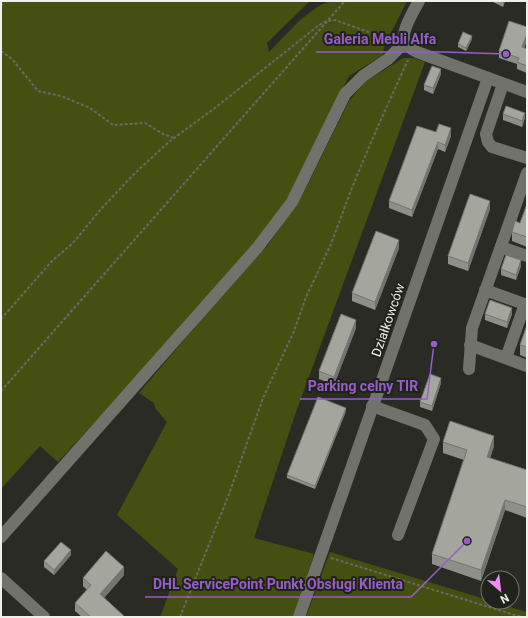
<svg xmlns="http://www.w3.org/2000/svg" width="528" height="618" viewBox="0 0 528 618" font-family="Roboto,sans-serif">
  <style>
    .green { fill: #464f12 }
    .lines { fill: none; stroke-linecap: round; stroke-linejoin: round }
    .path { stroke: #696a65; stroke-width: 2; stroke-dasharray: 3 2; stroke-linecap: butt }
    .minor { stroke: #70726b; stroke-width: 12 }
    .wall { fill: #8d8f88 }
    .shaded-wall { fill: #73746f }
    .building { fill: #a4a69e; stroke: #73746f }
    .labels { text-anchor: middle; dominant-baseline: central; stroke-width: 4; stroke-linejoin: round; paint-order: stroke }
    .street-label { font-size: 13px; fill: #eff0ec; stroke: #20221c }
    .leader { fill: none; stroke: #985dca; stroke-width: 1.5 }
    .callout-dot { fill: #985dca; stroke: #20221c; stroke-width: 1.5 }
    .callout-label { font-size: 14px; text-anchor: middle; font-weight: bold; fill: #985dca; stroke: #20221c; stroke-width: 4; stroke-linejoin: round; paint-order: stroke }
  </style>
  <rect width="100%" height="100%" fill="#2a2b25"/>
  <g class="green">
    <path d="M1,1h309l-43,42 2,9 30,-31 18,-14 12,-6h78l-23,46 -1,8 -34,21 -63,125 -24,34 -118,134 -86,93 -18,-16 -39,43z"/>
    <path d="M403,58h10l12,4 -129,350 -42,126 60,16 -19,63h-135l18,-48 -61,-54 50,-93 -12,-14 -1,-5 -15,-10 75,-88 54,-60 35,-51 46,-93 16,-19z"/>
    <path d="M330,552l158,48v2h5l34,10v5h-221z"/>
  </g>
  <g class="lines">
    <g class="path">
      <path d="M1,6l4,-5"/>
      <path d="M1,51l11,8 26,32 23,5 29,12 23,17 32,-2 18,11 11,4"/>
      <path d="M1,319l51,-58 21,-18 28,-34 34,-36 35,-32 45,-33 104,-83 8,-4 8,-1 56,20"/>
      <path d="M1,391l344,-390"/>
      <path d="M331,558l190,59"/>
      <path d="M180,617l49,-123 34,-96 31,-67 12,-34 25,-53 22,-59 25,-59 30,-66"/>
    </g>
    <g class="minor">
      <path d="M419,1c-5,9 -19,32 -14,41 2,5 8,8 12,10l110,40"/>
      <path d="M503,84l-17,50 2,8 4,5 35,11"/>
      <path d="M501,247l26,9"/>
      <path d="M485,290l42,15"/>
      <path d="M470,345l57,21"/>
      <path d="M506,358l19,-54"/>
      <path d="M469,369l3,-41 55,-155"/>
      <path d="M372,406l53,19 9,14 -36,96"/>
      <path d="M1,537l257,-290 34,-45 53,-108 18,-18 25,-17 17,-17"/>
      <path d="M1,578l43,39"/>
      <path d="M299,617l189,-539"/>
    </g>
  </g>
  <g class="wall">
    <path d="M493,1h12l-2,6 -10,-5z"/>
    <path d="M472,39l-6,12 -8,-4v-3z"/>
    <path d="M525,48l2,1v24l-10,-4v-5l-18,-6v-7z"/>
    <path d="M441,74l-8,20 -9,-4v-5z"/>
    <path d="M503,114l22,4 -3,9 -19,-7z"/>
    <path d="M436,132l15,4 -6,16 -7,-3 -26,68 -23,-9v-7z"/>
    <path d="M527,204v43l-15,-6v-9l8,-9z"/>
    <path d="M490,209l-22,62 -20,-7v-8z"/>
    <path d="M399,248l-24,62 -23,-9v-8z"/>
    <path d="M521,266l-5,14 -15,-5v-6z"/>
    <path d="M485,314h27l-5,14 -22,-8z"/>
    <path d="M527,325v33l-7,-3v-10z"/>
    <path d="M356,328l-22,57 -15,-6v-8z"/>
    <path d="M441,383l-9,28 -12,-4v-5z"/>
    <path d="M346,411l-31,78 -28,-11v-3z"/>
    <path d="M443,442l51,4 -4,12 37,12v48l-22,-8 -24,71 -49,-17v-10l32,-94 -21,-7z"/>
    <path d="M71,555l-17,20 -10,-8v-6z"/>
    <path d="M124,575l-20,23 21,19h-43l-7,-6v-8l12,-13 -4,-4v-8z"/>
  </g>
  <g class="shaded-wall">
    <path d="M503,1h2l-2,6z"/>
    <path d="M527,34v7l-5,14v-8z"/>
    <path d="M472,36v3l-6,12v-3z"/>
    <path d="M441,69v5l-8,20v-6z"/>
    <path d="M525,113v5l-3,9v-6z"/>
    <path d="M451,128v8l-6,16v-7z"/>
    <path d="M438,142v7l-26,68v-7z"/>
    <path d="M490,201v8l-22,62v-8z"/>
    <path d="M399,240v8l-24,62v-8z"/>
    <path d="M521,260v6l-5,14v-5z"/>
    <path d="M512,308v6l-5,14v-6z"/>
    <path d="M356,320v8l-22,57v-8z"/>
    <path d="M441,378v5l-9,28v-5z"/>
    <path d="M346,408v3l-31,78v-3z"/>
    <path d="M494,436v10l-7,21v-10z"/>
    <path d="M505,500v10l-24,71v-11z"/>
    <path d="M71,550v5l-17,20v-5z"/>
    <path d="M124,567v8l-24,27v-8z"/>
  </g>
  <g class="building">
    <path d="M509,21l18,6v7l-5,13 5,2v17l-10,-4 2,-4 -20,-7z"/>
    <path d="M463,32l9,4 -6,12 -8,-4z"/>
    <path d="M432,66l9,3 -8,19 -9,-3z"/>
    <path d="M506,106l19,7 -3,8 -19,-7z"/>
    <path d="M439,124l12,4 -6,17 -7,-3 -26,68 -23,-9 28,-75 19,6z"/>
    <path d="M470,194l20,7 -22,62 -20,-7z"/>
    <path d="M527,204v33l-15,-5 3,-11 5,2z"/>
    <path d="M376,231l23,9 -24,62 -23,-9z"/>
    <path d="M506,255l15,5 -5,15 -15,-6z"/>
    <path d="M490,300l22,8 -5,14 -22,-8z"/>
    <path d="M341,314l15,6 -22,57 -15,-6z"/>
    <path d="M527,325v22l-7,-2z"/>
    <path d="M430,374l11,4 -9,28 -12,-4z"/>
    <path d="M318,397l28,11 -31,78 -28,-11z"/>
    <path d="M450,421l44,15 -7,21 40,13v37l-22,-7 -24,70 -49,-16 35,-104 -24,-8z"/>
    <path d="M61,542l10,8 -17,20 -10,-9z"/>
    <path d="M106,551l18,16 -24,27 25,23h-34l-16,-14 16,-18 -8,-7z"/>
  </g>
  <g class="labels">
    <g class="street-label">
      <text transform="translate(388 320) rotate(-71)">Działkowców</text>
    </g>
  </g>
  <path class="leader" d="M506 54L444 52H316M434 344L427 399H300M467 541L411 597H145"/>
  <g class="callout-dot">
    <circle cx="506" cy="54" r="4"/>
    <circle cx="434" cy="344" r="4"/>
    <circle cx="467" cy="541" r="4"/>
  </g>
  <g class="callout-label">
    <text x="380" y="44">Galeria Mebli Alfa</text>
    <text x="363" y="391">Parking celny TIR</text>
    <text x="278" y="589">DHL ServicePoint Punkt Obsługi Klienta</text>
  </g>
  <rect width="528" height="618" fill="none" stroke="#eff0ec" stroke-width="4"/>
  <g transform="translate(500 590) rotate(152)"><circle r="19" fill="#20221c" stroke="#73746f"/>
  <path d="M0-3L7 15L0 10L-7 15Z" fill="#f38af2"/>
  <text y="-6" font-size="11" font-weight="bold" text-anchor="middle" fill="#eff0ec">N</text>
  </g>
</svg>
